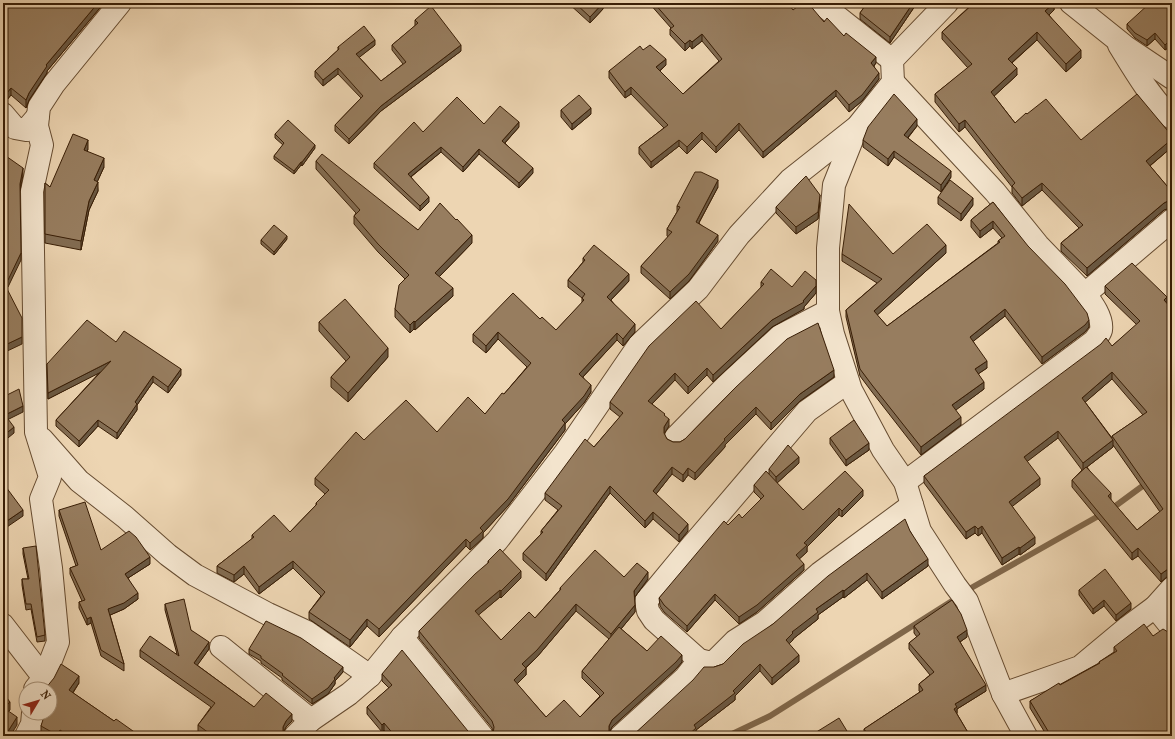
<svg xmlns="http://www.w3.org/2000/svg" width="1175" height="739" viewBox="0 0 1175 739" font-family="'IM FELL French Canon',serif">
  <style>
    .lines { fill: none; stroke-linecap: round; stroke-linejoin: round }
    .stream { stroke: #80674a; stroke-width: 6 }
    .minor-casing { stroke: #664c31; stroke-width: 24 }
    .minor { stroke: #f3e4cd; stroke-width: 22 }
    .wall { fill: #826c52; stroke: #391e06; fill-rule: evenodd }
    .shaded-wall { fill: #6a5842; stroke: #391e06 }
    .building { fill: #977d5f; stroke: #391e06 }
  </style>
  <rect width="100%" height="100%" fill="#edd5b2"/>
  <filter id="stains"><feTurbulence type="fractalNoise" baseFrequency=".005" numOctaves="4"/><feColorMatrix values="0 0 0 0 .2 0 0 0 0 .09 0 0 0 0 .02 0 0 0 .5 -.17"/></filter>
  <radialGradient id="worn" r=".72"><stop offset=".6" stop-color="#630" stop-opacity="0"/><stop offset="1" stop-color="#630" stop-opacity=".3"/></radialGradient>
  <g class="lines">
    <g class="stream">
      <path d="M1110,510l38,-28"/>
      <path d="M964,592l138,-78"/>
      <path d="M728,736l42,-20 182,-115"/>
    </g>
    <g class="minor-casing">
      <g id="minor">
        <path d="M820,3l72,57"/>
        <path d="M1071,3l55,44 46,31"/>
        <path d="M1119,45c16,26 31,52 53,73"/>
        <path d="M893,82l102,110 43,53 47,49 87,-74"/>
        <path d="M3,114l12,14 11,2 12,-14"/>
        <path d="M857,127l-23,58 -6,63v63l5,23 18,56 32,60 22,32 15,49 35,54 12,16 36,93 23,42"/>
        <path d="M848,382l-41,29 -117,137 -38,46 -6,7 2,10 6,9 45,40 8,2h7l21,-21 30,-19 55,-49 92,-68"/>
        <path d="M676,437l51,-52 53,-49 48,-25"/>
        <path d="M42,439l37,42 46,36 43,38 27,20 73,39 39,18 63,44"/>
        <path d="M905,482l189,-141c2,-3 6,-7 7,-11 2,-12 -9,-27 -16,-36"/>
        <path d="M1155,607l17,21"/>
        <path d="M3,625l41,53"/>
        <path d="M402,637l80,99"/>
        <path d="M221,647l90,73"/>
        <path d="M35,689l9,-11 14,-36 -7,-74 -10,-69 9,-22 -14,-45 -4,-241 10,-46 -5,-19 1,-10 1,-9 15,-23 66,-81"/>
        <path d="M1003,694l77,-27 48,-40 27,-20 17,-19"/>
        <path d="M26,736l6,-12 1,-11"/>
        <path d="M295,736l16,-16 38,-26 21,-18 32,-39 95,-96 68,-88 74,-108 59,-56 41,-54 51,-55 67,-53 36,-45 -1,-22 55,-57"/>
        <path d="M621,736l64,-58 14,-18"/>
      </g>
    </g>
    <use href="#minor" class="minor"/>
  </g>
  <g class="wall">
    <path d="M9,3h95l-57,68v2l-18,27 -3,8 -15,-13 -5,6 -3,-2v-90z"/>
    <path d="M568,3h35v6l-13,14z"/>
    <path d="M649,3h107l4,5 33,2 31,12 20,14 32,27 -2,3 5,13 -17,22 -13,11 -13,-16 -73,62 -24,-28 -23,23 -14,-14 -15,15 -8,-8 -28,22 -12,-14v-7l25,-19 -33,-34 -6,4 -16,-20v-7l34,-21 23,15 -6,6 23,23 36,-33 -17,-20 -10,8 -2,-3 -5,5 -15,-16v-6l1,-1z"/>
    <path d="M867,3h50l-27,40 -30,-24v-6z"/>
    <path d="M967,3h87v7l-5,5 32,43 -15,14 -29,-32 -25,23 5,12 -23,21 21,27 12,-9 54,26 91,7 -22,19 22,26v16h-2l-6,2 -77,66 -26,-25v-8l18,-15 -37,-38 -20,16 -10,-13v-6l-47,-60 -6,5 -24,-30v-8l33,-26 -26,-29v-7l27,-25 -2,-1z"/>
    <path d="M1172,3v50l-4,-5 -3,2 -10,-11 -8,7 -12,-8 -8,-9v-5z"/>
    <path d="M415,20l46,31 -80,60 -32,33 -14,-13v-6l26,-27 -23,-24 -15,12 -8,-9v-6l23,-21v-3l37,-2 -16,12 22,24 22,-17 -11,-14v-5l23,-19z"/>
    <path d="M561,110l30,4 -19,16 -11,-13z"/>
    <path d="M484,124l35,3 -14,16 28,30 -14,15 -40,-34 -16,18 -22,-20 -30,25 18,25 -9,9 -46,-43v-5l49,-31z"/>
    <path d="M917,126l-9,12 43,39 -10,15 -47,-35 -6,9 -25,-19v-7z"/>
    <path d="M275,134l40,14 -13,18 -1,-1 -7,9 -20,-15v-3l9,-11 -8,-7z"/>
    <path d="M88,149l-1,2 17,16 -7,15 1,9 -9,19 -8,40 -36,-7v-60l5,4z"/>
    <path d="M316,161l102,69 54,13 -33,34 14,19 -38,34 -1,-1 -4,4 -15,-16v-8l10,-30 -27,-27 -24,-28v-8l2,-3 -40,-44z"/>
    <path d="M718,187l-19,36 19,18 -29,40 -19,18 -29,-26v-7l27,-29 -1,-1v-7l10,-17v-6z"/>
    <path d="M938,197l35,8 -12,16 -23,-17z"/>
    <path d="M820,202l-2,17 -22,15 -20,-21v-6z"/>
    <path d="M993,202l96,125 -4,5 -43,32 -37,-48 -32,25 14,27 -9,6 6,15 -29,21 6,15 -40,30 -49,-63 -12,-16 -14,-59v-7l31,-27 -35,-22v-7h51l53,-1 -69,62 10,11 111,-83v-2l4,-3 -9,-10 -13,10 -9,-11v-7z"/>
    <path d="M287,239l-13,16 -13,-11v-4z"/>
    <path d="M583,258l46,23 -18,19 24,32 -12,14 -6,-6 -34,37 8,15 -7,11 -19,21v6l-57,76 -25,27v5l-13,12 -4,-4 -87,91 -12,-11 -17,21 -41,-28v-7l12,-16 -28,-28 -34,26 -15,-20 -10,8 -17,-9v-7l35,-27v-4l38,-3 26,-27v-2l9,-9 -10,-9v-7l49,-38 73,-8 48,-18 19,-20 23,-27 -29,-28 -12,14 -13,-11v-8l67,-15 16,11 26,-27v-5l-14,-11v-7l15,-18z"/>
    <path d="M761,282l31,5 24,6 -12,14v2l-32,18 -59,55 -6,-7 -19,19 -13,-14 -23,24 13,12 4,10 -5,8 3,5 6,3h7l5,-3 51,-52 98,-10 -34,24 -29,29 -15,-16 -31,31v2l-30,33 -7,-5 -5,7 -11,-8 -16,20 32,37 -9,11 -26,-23 -8,9 -35,-35 -64,88 -23,-21v-7l18,-19v-3l17,-21 -13,-10v-7l49,-46 26,-30 -10,-8v-7l111,-73 40,-41z"/>
    <path d="M1105,286l62,17 5,6v267h-4l-7,6 -23,-26 -6,4 -60,-73v-7l10,-10 -24,-32 -31,23 13,24 -28,21 23,38 -15,11 -1,-1 -17,11 -20,-32 -4,3 -3,-3 -9,6 -42,-56v-7l188,-130 25,-21 -32,-31zM1112,379l31,36 -31,21v2l-27,-36zM1113,445l47,67 -23,18 -26,-30 -24,-33 26,-20z"/>
    <path d="M319,322l69,35 -40,45 -17,-15v-10l15,-16 -27,-30z"/>
    <path d="M116,342l65,33 -13,18 -15,-11 -16,23v5l-20,29 -19,-13 -19,21 -23,-21v-6l44,-48 -52,27 -1,-35z"/>
    <path d="M830,438l39,12 -23,16 -16,-22z"/>
    <path d="M799,463l-22,20 26,27 60,-14 -21,21 -3,-2 -32,32v5l-8,7 5,11 -47,42 -18,12 -24,-24 -28,32 -23,-20 -4,-6 -1,-8 69,-73 14,-7 19,-19 -7,-7v-7l15,-11v-5z"/>
    <path d="M59,510l42,40 49,14 -22,14 10,21 -14,10 -14,6 14,49v7l-23,-15 -10,-33 -4,2 -8,-17v-6l3,-1 -12,-27v-6l6,-2 -17,-50z"/>
    <path d="M910,531l18,35 -46,33 -15,-19 -23,18 -1,-1 -25,18v4l-25,20v1l-4,4 10,18 -27,23 -12,-14 -25,25v4l-39,30v5l-64,1 82,-69 9,-3 50,-40z"/>
    <path d="M23,548l22,87v6l-8,1 -6,-33 -5,1 -4,-25v-6h6l-5,-25z"/>
    <path d="M488,561l33,17 -20,20 -1,-1 -22,18 23,25 34,-22 25,-28v-2l64,-11 24,2 -13,18v15l-14,17 26,22 35,11 -6,7 -64,58 -3,5 -116,2 -1,-6 -73,-90v-7l69,-68zM576,611l33,28 -27,32v7l18,18 -20,21h-34l-29,-33 9,-9v-7l11,-11z"/>
    <path d="M1079,590l52,19 -15,12 -12,-15 -11,8 -14,-19z"/>
    <path d="M165,604l26,26 18,19 -12,16 57,42 38,14 -6,6 -3,6 2,3h-81l-6,-5v-6l13,-18 -71,-50v-7l37,4 -12,-44z"/>
    <path d="M914,626l53,11 -7,5 26,49 -29,18v5l13,22h-106v-7l56,-37 -1,-1v-7l11,-9 -21,-26v-6l8,-6 -3,-4z"/>
    <path d="M1168,632l4,1v34l-1,1 1,68h-125l-17,-28v-7l69,-38v-1l15,-10v-5z"/>
    <path d="M249,649l94,23 -8,9v3l-7,10 -16,10 -30,-24v-2l-21,-15v-2l-12,-7z"/>
    <path d="M382,674l90,62h-83l-5,-6 -2,2 -15,-18v-7l22,-19 -7,-7z"/>
    <path d="M79,683l-6,10 41,28 26,15h-94l-5,-3v-7l10,-23h-1v-14z"/>
  </g>
  <g class="shaded-wall">
    <path d="M98,3h6l-57,68v2l-18,27 -3,8v-8l3,-7 17,-28z"/>
    <path d="M603,3v6l-13,14v-6z"/>
    <path d="M913,3h4l-27,40v-6z"/>
    <path d="M1054,3v7l-9,9v-8z"/>
    <path d="M1037,32v8l-29,26v-7z"/>
    <path d="M1155,33v6l-8,7v-6z"/>
    <path d="M702,34v7l-10,8v-7z"/>
    <path d="M375,40v5l-19,15v-6z"/>
    <path d="M690,40v6l-5,5v-7z"/>
    <path d="M1168,42v6l-3,2v-5z"/>
    <path d="M461,45v6l-80,60 -32,33v-5l32,-33z"/>
    <path d="M1081,50v8l-15,14v-8z"/>
    <path d="M876,57v6l-5,6v-6z"/>
    <path d="M666,59v6l-10,9v-7z"/>
    <path d="M338,68v6l-15,12v-6z"/>
    <path d="M1017,68v7l-26,24v-7z"/>
    <path d="M879,73v6l-17,22 -13,11v-7z"/>
    <path d="M631,87v7l-6,4v-6z"/>
    <path d="M11,88v7l-5,6v-7z"/>
    <path d="M836,90v6l-73,62v-6z"/>
    <path d="M591,108v6l-19,16v-6z"/>
    <path d="M917,119v7l-13,16v-7z"/>
    <path d="M965,120v7l-6,5v-8z"/>
    <path d="M519,122v5l-17,19v-5z"/>
    <path d="M739,123v7l-23,23v-6z"/>
    <path d="M702,132v7l-15,15v-7z"/>
    <path d="M1172,139v8l-26,22v-8z"/>
    <path d="M88,140v9l-4,10v-9z"/>
    <path d="M679,140v6l-28,22v-6z"/>
    <path d="M315,145v3l-13,18v-4z"/>
    <path d="M441,147v5l-33,27v-5z"/>
    <path d="M479,149v5l-16,18v-5z"/>
    <path d="M894,151v6l-6,9v-7z"/>
    <path d="M104,158v9l-10,22v-9z"/>
    <path d="M301,162v3l-7,9v-3z"/>
    <path d="M23,168v7l-3,16v-7z"/>
    <path d="M533,168v5l-14,15v-5z"/>
    <path d="M951,171v6l-10,15v-7z"/>
    <path d="M718,180v7l-22,41v-6z"/>
    <path d="M98,182v9l-9,19 -8,40v-9l8,-40z"/>
    <path d="M1042,183v7l-20,16v-8z"/>
    <path d="M820,195l-2,24 -22,15v-7z"/>
    <path d="M429,197v5l-9,9v-5z"/>
    <path d="M973,198v7l-12,16v-7z"/>
    <path d="M1170,200v8l-6,2 -77,66v-8l77,-65z"/>
    <path d="M993,221v7l-13,10v-7z"/>
    <path d="M472,235v8l-37,38v-8z"/>
    <path d="M718,235v6l-29,40 -19,18v-7z"/>
    <path d="M287,236v3l-13,16v-3z"/>
    <path d="M946,245v8l-72,65v-7z"/>
    <path d="M21,253v7l-13,27 -4,3v-7z"/>
    <path d="M629,274v7l-22,23v-7z"/>
    <path d="M816,286v7l-12,14v2l-32,18 -59,55v-7l59,-55 31,-19z"/>
    <path d="M453,288v8l-38,34v-8z"/>
    <path d="M1167,297v7l-3,-4z"/>
    <path d="M1005,309v7l-35,28v-7z"/>
    <path d="M1089,320v7l-4,5 -43,32v-7z"/>
    <path d="M414,321v8l-4,4v-8z"/>
    <path d="M635,324v8l-12,14v-7z"/>
    <path d="M498,332v7l-12,14v-7z"/>
    <path d="M617,333v7l-38,41v-7z"/>
    <path d="M22,337v7l-19,9v-7z"/>
    <path d="M388,348v9l-40,45v-9z"/>
    <path d="M111,361v6l-63,32v-6z"/>
    <path d="M987,361v7l-12,8v-7z"/>
    <path d="M707,368v7l-19,19v-7z"/>
    <path d="M181,369v6l-13,18v-6z"/>
    <path d="M834,370v7l-34,24 -29,29v-7l29,-29z"/>
    <path d="M1112,372v7l-30,26v-7z"/>
    <path d="M675,373v7l-27,28v-7z"/>
    <path d="M153,376v6l-16,23v5l-20,29v-6l18,-31z"/>
    <path d="M984,382v7l-32,24v-8z"/>
    <path d="M591,385v7l-7,11 -19,21v6l-57,76 -25,27v5l-13,12v-7l10,-15 82,-108z"/>
    <path d="M23,406v6l-18,9v-6z"/>
    <path d="M756,407v7l-31,31v2l-30,33v-7l29,-34z"/>
    <path d="M961,417v8l-40,30v-8z"/>
    <path d="M669,419v7l-5,8v-7z"/>
    <path d="M98,420v6l-19,21v-6z"/>
    <path d="M14,427v6l-11,9v-6z"/>
    <path d="M1058,431v7l-34,26v-7z"/>
    <path d="M1113,440v7l-30,23v-7z"/>
    <path d="M869,443v7l-23,16v-6z"/>
    <path d="M799,457v6l-23,21v-7z"/>
    <path d="M672,467v7l-19,24v-7z"/>
    <path d="M688,468v7l-5,7v-7z"/>
    <path d="M1040,478v7l-31,24v-7z"/>
    <path d="M610,486v7l-64,88v-7z"/>
    <path d="M863,490v6l-21,21v-6z"/>
    <path d="M1111,493v7l-3,-4z"/>
    <path d="M839,508v7l-32,32v5l-11,10v-7l8,-12z"/>
    <path d="M23,510v6l-19,13v-6z"/>
    <path d="M653,512v7l-8,9v-7z"/>
    <path d="M688,524v7l-9,11v-7z"/>
    <path d="M975,526v7l-9,6v-7z"/>
    <path d="M982,526v7l-4,3v-7z"/>
    <path d="M1035,537v7l-15,11v-7z"/>
    <path d="M466,539v7l-87,91v-8z"/>
    <path d="M1019,547v7l-17,11v-7z"/>
    <path d="M1138,548v8l-6,4v-7z"/>
    <path d="M150,557v7l-25,16v-6z"/>
    <path d="M928,559v7l-46,33v-7z"/>
    <path d="M293,561v7l-34,26v-7z"/>
    <path d="M804,564v6l-47,42 -18,12v-7z"/>
    <path d="M244,566v8l-10,8v-7z"/>
    <path d="M1168,569v7l-7,6v-8z"/>
    <path d="M521,571v7l-20,20v-7z"/>
    <path d="M648,572v7l-14,19v-7z"/>
    <path d="M867,573v7l-23,18v-7z"/>
    <path d="M500,590v7l-25,21v-7z"/>
    <path d="M843,590v7l-25,18v4l-25,20v1l-7,7v-7l6,-8 24,-23z"/>
    <path d="M138,593v6l-14,10 -16,7v-7z"/>
    <path d="M715,594v6l-28,32v-6z"/>
    <path d="M1104,600v6l-11,8v-5z"/>
    <path d="M1131,603v6l-15,12v-6z"/>
    <path d="M576,604v7l-39,46 -15,14v-7z"/>
    <path d="M635,605v7l-24,29v-7z"/>
    <path d="M91,617v6l-4,2v-6z"/>
    <path d="M367,619v7l-17,21v-7z"/>
    <path d="M967,630v7l-10,7v-7z"/>
    <path d="M209,642v7l-15,21v-7z"/>
    <path d="M682,655v7l-6,7 -64,58 -3,6v-7l3,-6z"/>
    <path d="M799,655v7l-27,23v-7z"/>
    <path d="M1172,660v7l-5,3v-7z"/>
    <path d="M760,664v7l-25,25v4l-39,30v5l-1,1h-8l7,-11 39,-34z"/>
    <path d="M343,667v5l-8,9v3l-7,10 -16,10v-5z"/>
    <path d="M526,668v7l-12,12v-7z"/>
    <path d="M79,676v7l-10,15v-8z"/>
    <path d="M986,685v6l-29,18v4l-3,3 1,-12z"/>
    <path d="M10,702v8l-6,6v-8z"/>
    <path d="M292,714v7l-6,6 -3,6v-6l3,-6z"/>
    <path d="M17,717v8l-7,11h-5z"/>
    <path d="M384,723v7l-2,2v-7z"/>
    <path d="M60,730v6h-3v-1z"/>
  </g>
  <g class="building">
    <path d="M9,3h89l-52,62 1,1 -18,27 -3,7 -15,-12 -5,6 -3,-3v-82z"/>
    <path d="M575,3h28l-13,14z"/>
    <path d="M654,3h102l4,5 7,-5h21l5,7 9,-7h6l16,19 3,-4 17,18 2,-3 30,24 -5,6 8,10 -17,22 -13,10 -13,-15 -73,62 -24,-29 -23,24 -14,-15 -15,15 -8,-7 -28,22 -12,-15 29,-22 -37,-38 -6,5 -16,-21 31,-25 3,4 7,-5 16,14 -10,8 27,27 39,-35 -20,-25 -10,8 -2,-2 -5,4 -15,-15 4,-3z"/>
    <path d="M867,3h46l-23,34 -30,-24z"/>
    <path d="M972,3h82l-9,8 36,39 -15,14 -29,-32 -29,27 9,9 -26,24 24,31 11,-10 1,1 19,-15 35,41 56,-46 35,42v3l-26,22 26,31v8h-2l-6,3 -77,65 -26,-25 22,-18 -41,-42 -20,15 -10,-12 3,-3 -50,-63 -6,4 -24,-30 37,-30 -30,-32 31,-28z"/>
    <path d="M1150,3h22v45l-4,-6 -3,3 -10,-12 -8,7 -12,-7 -8,-9z"/>
    <path d="M431,6l30,39 -80,61 -32,33 -14,-14 28,-29 -25,-28 -15,12 -8,-9 24,-22 -1,-2 26,-21 11,14 -19,14 25,27 25,-19 -14,-17 26,-22 -3,-3z"/>
    <path d="M894,94l23,25 -13,16 47,36 -10,14 -47,-34 -6,8 -25,-19 5,-13z"/>
    <path d="M579,95l12,13 -19,16 -11,-14z"/>
    <path d="M457,97l27,27 16,-18 19,16 -17,19 31,27 -14,15 -40,-34 -16,18 -22,-20 -33,27 21,23 -9,9 -46,-43 40,-41 9,10z"/>
    <path d="M288,120l27,25 -13,17h-1l-7,9 -20,-15 10,-13 -9,-9z"/>
    <path d="M73,134l15,6 -4,10 20,8 -10,22 4,2 -9,19 -8,40 -36,-7v-51l5,4z"/>
    <path d="M3,154l20,14 -3,16 1,69 -13,27 -4,3 18,35v19l-19,9z"/>
    <path d="M322,154l96,76 22,-27 16,17 1,-1 15,16 -37,38 18,15 -38,34 -1,-1 -4,4 -15,-16 4,-24 10,-10 -31,-31 -24,-28 6,-6 -44,-49z"/>
    <path d="M695,172h6l17,8 -22,42 22,13 -29,39 -19,18 -29,-26 31,-34 -5,-3 13,-22 -3,-1z"/>
    <path d="M806,176l14,19 -2,17 -22,15 -20,-20 23,-24z"/>
    <path d="M950,180l23,18 -12,16 -23,-17z"/>
    <path d="M993,202l35,44 37,38 22,29 2,7 -4,5 -43,32 -37,-48 -35,28 17,24 -12,8 9,13 -32,23 9,12 -40,30 -49,-62 -12,-16 -1,-4 -13,-55 36,-31 -40,-25 7,-50 44,50 34,-30 19,21 -72,66 13,15 113,-84 -2,-1 7,-5 -12,-15 -13,10 -9,-11z"/>
    <path d="M274,225l13,11 -13,16 -13,-12z"/>
    <path d="M594,245l35,29 -22,23 28,27 -12,15 -6,-6 -38,41 12,11 -7,11 -22,24 3,3 -57,76 -28,29 3,3 -13,12 -4,-4 -87,90 -12,-10 -17,21 -41,-28 16,-20 -32,-31 -34,26 -15,-21 -10,9 -17,-9 37,-29 -2,-2 22,-20 16,17 27,-28 -1,-1 13,-13 -14,-12 41,-46 8,8 42,-40 31,32 31,-35 17,17 17,-21 2,1 27,-31 -33,-31 -12,14 -13,-12 40,-41 27,26 2,-2 14,13 28,-30 -2,-2 3,-4 -17,-14 17,-20 -2,-2z"/>
    <path d="M1132,263l35,34 -3,3 8,9v260h-4l-7,5 -23,-26 -6,5 -60,-73 14,-13 25,26 -3,3 29,34 26,-21 -51,-73 35,-24 -35,-40 -30,26 31,42 -30,23 -25,-32 -34,26 16,21 -31,24 26,35 -15,11 -1,-1 -17,11 -20,-32 -4,3 -3,-3 -9,6 -42,-56 177,-132 5,-6 6,8 28,-25 -35,-35z"/>
    <path d="M771,269l21,18 13,-16 11,9v6l-13,15 1,1 -32,18 -59,55 -6,-7 -19,19 -13,-14 -27,28 17,13 -1,1 5,4 -5,8v6l3,6 6,3h7l5,-3 51,-52 51,-48 31,-16 16,47 -34,24 -29,29 -15,-16 -32,32 1,1 -30,33 -7,-5 -5,7 -11,-8 -19,24 35,33 -9,11 -26,-23 -8,9 -35,-35 -64,88 -23,-21 20,-21 -2,-1 21,-25 -17,-13 40,-54 9,8 29,-34 -13,-11 39,-56 47,-45 25,28 43,-45 -3,-2z"/>
    <path d="M345,299l43,49 -40,45 -17,-16 19,-20 -31,-35z"/>
    <path d="M87,320l29,22 8,-11 57,38 -13,18 -15,-11 -18,26 2,2 -20,29 -19,-13 -19,21 -23,-21 55,-59 -63,32 -1,-29z"/>
    <path d="M19,389l4,17 -18,9 9,12 -11,9v-39z"/>
    <path d="M854,420l15,23 -23,17 -16,-22z"/>
    <path d="M788,445l11,12 -23,20 -7,-8z"/>
    <path d="M766,471l37,39 42,-39 18,19 -21,21 -3,-3 -35,35 3,2 -11,10 8,9 -47,41 -18,12 -24,-23 -28,32 -23,-21 -4,-6 -1,-1 65,-77 4,4 11,-11 3,4 22,-22 -10,-11z"/>
    <path d="M3,483l20,27 -19,13v-1h-1z"/>
    <path d="M85,502l16,48 28,-19 7,6 14,20 -25,17 13,19 -14,10 -16,6 16,55 -23,-14 -10,-33 -4,2 -8,-17 6,-2 -15,-32 8,-3 -19,-55z"/>
    <path d="M905,519l5,12 18,28 -46,33 -15,-19 -23,18 -1,-1 -27,19 2,3 -26,20 1,1 -7,7 13,15 -27,23 -12,-14 -27,27 2,2 -41,32 2,3 -9,8h-55l61,-56 11,-13h10l9,-3 20,-20 30,-20 55,-48z"/>
    <path d="M36,546l9,89 -8,2 -6,-33h-5l-4,-25h7l-6,-31z"/>
    <path d="M500,549l21,22 -20,20 -1,-1 -25,21 26,29 28,-28 6,6 26,-29 -1,-1 35,-38 29,27 13,-14 11,9 -14,19 1,14 -24,29 -35,-30 -39,46 -15,14 4,4 -12,12 32,37 18,-17 16,17 24,-24 -22,-22 37,-44 28,24 14,-15 21,19 -6,7 -64,58 -3,6v6l2,4h-119l1,-2 1,-7 -2,-6 -73,-90 56,-57 14,-12 -1,-1z"/>
    <path d="M1105,569l26,34 -15,12 -12,-15 -11,9 -14,-19z"/>
    <path d="M184,599l7,31 18,12 -15,21 60,44 12,-14 26,21 -6,7 -3,6v5l2,4h-72l-15,-11 17,-22 -75,-53 10,-14 29,20 -14,-52z"/>
    <path d="M952,600l9,14 6,16 -10,7 29,48 -31,19 2,3 -3,2 16,27h-101l-5,-7 59,-39 -4,-6 15,-12 -25,-29 11,-9 -6,-8z"/>
    <path d="M266,621l35,17 42,29 -9,11 1,1 -7,9 -16,11 -30,-24 1,-1 -22,-16v-2l-12,-7z"/>
    <path d="M1144,624l9,12 10,-7 5,3 4,1v27l-5,3 5,6v67h-101l-2,-3 -3,3h-15l-21,-35 29,-18 1,2 40,-22 -1,-1 18,-11 -3,-4z"/>
    <path d="M402,650l70,86h-77l-11,-13 -2,2 -15,-18 25,-22 -10,-11z"/>
    <path d="M61,664l18,12 -10,14 45,31 2,-2 24,17h-71l-9,-6 -3,5 -16,-9 4,-13h5v-8l4,-7 -4,-3v-6h-5l9,-11z"/>
    <path d="M3,693l7,9 -6,6 13,9 -12,19h-2z"/>
    <path d="M839,718l11,18h-40z"/>
    <path d="M309,733l3,3h-7z"/>
  </g>
  <rect width="1175" height="739" fill="none" stroke="#edd5b2" stroke-width="16"/>
  <rect x="4" y="4" width="1167" height="731" fill="none" stroke="#391e06" stroke-width="2"/>
  <rect x="8" y="8" width="1159" height="723" fill="none" stroke="#391e06"/>
  <g transform="translate(38 701) rotate(52)"><circle r="19" fill="#f3e4cd" stroke="#a9957d"/>
  <path d="M0-3L7 15L0 10L-7 15Z" fill="#8f2418"/>
  <text y="-6" font-size="11" font-weight="bold" text-anchor="middle" fill="#391e06">N</text>
  </g>
  <rect width="100%" height="100%" filter="url(#stains)"/>
  <rect width="100%" height="100%" fill="url(#worn)"/>
</svg>
